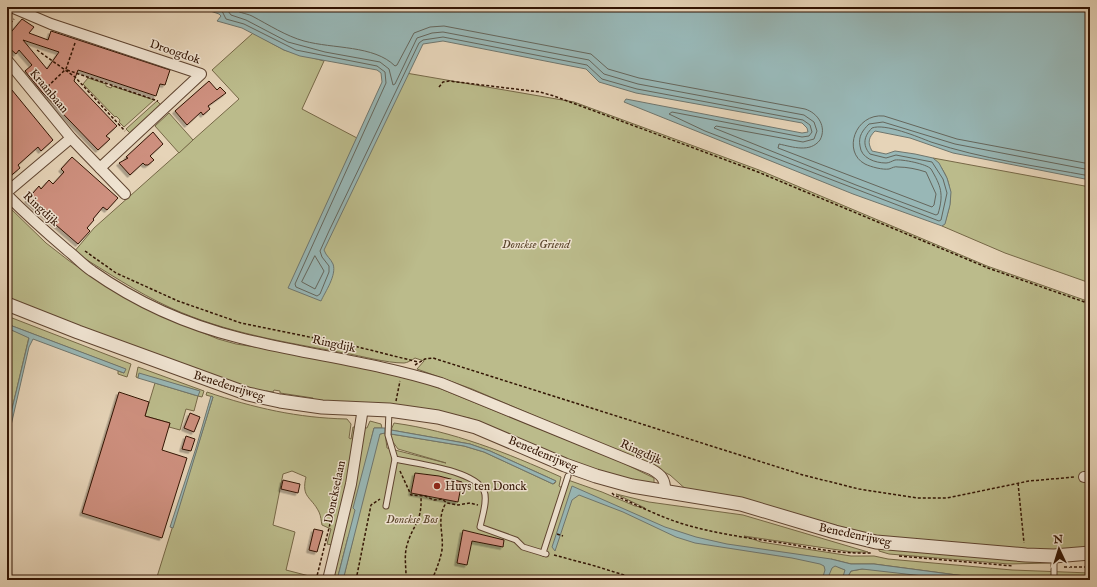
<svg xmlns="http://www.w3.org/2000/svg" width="1097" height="587" viewBox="0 0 1097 587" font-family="'IM FELL English',serif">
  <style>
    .green { fill: #bbbb8b; stroke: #766847 }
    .water { fill: #98b7b6; stroke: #6f766e }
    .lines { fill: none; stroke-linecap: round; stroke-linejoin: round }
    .shore { stroke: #65665c; stroke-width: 1 }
    .building { fill: #ce907f; stroke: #321403; fill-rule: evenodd; filter: url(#shadow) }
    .service-casing { stroke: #5f4430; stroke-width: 7 }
    .minor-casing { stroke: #5f4430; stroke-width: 12 }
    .tertiary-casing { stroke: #5f4430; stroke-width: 15 }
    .path { stroke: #321403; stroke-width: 1.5; stroke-dasharray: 3 2; stroke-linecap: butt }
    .service { stroke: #efe3d1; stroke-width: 5 }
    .minor { stroke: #efe3d1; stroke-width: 10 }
    .tertiary { stroke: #efe3d1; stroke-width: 13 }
    .poi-dot { fill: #8f2418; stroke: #efe3d1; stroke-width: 1.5 }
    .labels { text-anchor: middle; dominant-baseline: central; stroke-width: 3; stroke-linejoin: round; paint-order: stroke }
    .street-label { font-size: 12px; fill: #321403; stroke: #efe3d1 }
    .park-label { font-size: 12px; font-style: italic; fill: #5b462c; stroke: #efe3d1 }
    .poi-label { font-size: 12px; fill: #321403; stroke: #efe3d1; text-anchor: start }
  </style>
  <defs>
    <filter id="shadow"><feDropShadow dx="-2.5" dy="2.5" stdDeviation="0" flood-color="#0004"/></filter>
  </defs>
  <rect width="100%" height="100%" fill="#e6d4b8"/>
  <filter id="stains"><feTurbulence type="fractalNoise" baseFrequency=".005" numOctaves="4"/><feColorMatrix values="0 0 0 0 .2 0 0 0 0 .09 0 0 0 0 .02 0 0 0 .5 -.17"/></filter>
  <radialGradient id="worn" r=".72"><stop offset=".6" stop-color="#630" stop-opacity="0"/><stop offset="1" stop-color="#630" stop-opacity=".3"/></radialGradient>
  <g class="green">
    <path d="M253,33l31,17 40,11 -22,48 55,29 -68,150 117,-215 168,29 185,68 228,96 103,36v247l-29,2 -180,-13 -192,-46 -19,-17 -18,-9 -180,-77 -55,-20 7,-8 -9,-3c-3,2 -8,5 -11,5 -18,0 -42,-7 -60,-10 -59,-11 -118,-20 -173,-45 -35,-16 -64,-36 -97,-56l20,-24 145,-129 -27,-29z"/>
    <path d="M88,78l18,6v2l5,2 1,-2 42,14 -30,27 -5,-5 1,-2 -4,-4 -1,1 -32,-33z"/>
    <path d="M157,101l5,5 -31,28 -5,-5z"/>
    <path d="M169,113l24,27 -14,13 -24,-27z"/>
    <path d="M933,158l157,29v96l-85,-30 -63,-27c4,-3 4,-8 6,-14 6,-20 0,-40 -15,-54z"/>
    <path d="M7,205l39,38 22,17 23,16 74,41 53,22 18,5 83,13 110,27 192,78 33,16v4l-4,4 -50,-11 -131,-57 -21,-4 -135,-13v-3l-33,-5v-2l-6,-1 -1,2 -7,-1 -1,3 -40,-12 -218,-83z"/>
    <path d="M7,316l124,48 -4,13 -9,-3v-3l6,2 1,-4 -118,-45z"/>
    <path d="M7,328l22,9 -22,93v-39l2,-14 -2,-11z"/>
    <path d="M138,367l66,24 -2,6 -4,-1 -4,15 -8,-2 -6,21 -11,-3 1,-4 -25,-7 10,-33 43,13 1,-5 -60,-17 -1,4 -2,-1z"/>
    <path d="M207,392c47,16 91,26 140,27l4,5 -2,14 2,1 2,-12 14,1 3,-7 11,3 1,4h-8l-4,16 10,-10 5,-1 2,15 59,15 -48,-14 -8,-11 1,-4 73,12 20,6 69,32 2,-1 1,-2 -66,-30 -20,-7 -79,-14 3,-7c59,8 113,30 167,54l-2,9 6,4 3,-10 34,12 33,14 10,2 -29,-14 33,8 94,13 125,37h-16l-108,-16 17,6 90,14h23l14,3 124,11 78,3v7h-95l-121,-16h-23l-20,-5 7,8 8,3 -4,10h-499l10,-41 -5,-2 -11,43h-6l1,-35 -5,-1 4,-15 -9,-4c-1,-4 -1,-9 -3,-13 -8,-16 -18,-14 -13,-35l-14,-6 -9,3 -10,51 22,7 -9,38 31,8 -1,2h-160l57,-183 -7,-2z"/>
    <path d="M879,546l171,14v3l-41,1 -120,-10 -10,-3z"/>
    <path d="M862,569h9l87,11h-112l5,-9z"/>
  </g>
  <g class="water">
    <path d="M199,7h891v173l-137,-27 -43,-15 -35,-7c-6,6 -8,11 -3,20l14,3 9,-3 20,3 18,4 6,5 8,15 4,14 -1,13 -5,19 -3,2 -89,-32 -229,-92 2,-3 176,34 6,-1 -1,-4 -5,-5 -166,-30 -37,-11 -13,-13 -143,-28 -20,3 -99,206c2,6 7,9 9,14 4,11 -8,28 -12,37l-33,-13 94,-206 -1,-9 -4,-3 -77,-14 -16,-6 -42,-22 -25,-7 4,-5 -2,-2z"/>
    <path d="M7,324l119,45 -2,4 -91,-34 -4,8 -22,96v-13l22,-92 -22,-10z"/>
    <path d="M139,373l61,18 -2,5 -60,-18z"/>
    <path d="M211,396l2,1 -40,131 -3,-1 26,-79z"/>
    <path d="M374,428h11v5l-5,1 -37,146h-6l18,-70 -2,-2z"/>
    <path d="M391,430l79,14 20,7 66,30 -3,3 -69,-32 -20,-6 -73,-12z"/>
    <path d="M572,486l93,41 31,10 31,7 104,15 20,5h23l121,16h-37l-96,-11 -11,2 -5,9h-4l3,-10 -10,-4 -3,2 -5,12h-5l3,-10 -1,-4 -4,-2 -28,-6 -97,-15 -19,-6 -53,-25 -44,-17 -7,5 -17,51 -3,-4z"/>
  </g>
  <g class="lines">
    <g class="shore">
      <path d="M211,7l11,4 4,8 18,5 52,26 81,16 8,6 1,11 -91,201 1,3 21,9 3,-2 9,-22v-6l-7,-9 -2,-6 9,-20 90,-188 4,-3 20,-3 144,28 15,14 35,10 166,31 7,5 2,7 -3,4 -7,1 -130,-25 -3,2 36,17 234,90 2,-1 6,-27 -4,-14 -11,-17 -36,-7 -10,3 -16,-4c-8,-9 -6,-18 2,-26 13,-5 46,9 59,14 51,17 106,24 159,34"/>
      <path d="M225,7l6,8 15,5 42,22 37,10 55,10 9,7 4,16 2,-1 22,-46 15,-5 11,-1 146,28 15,14 34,10 166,31 10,7 3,9 -3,8 -11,3 -87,-16 -2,2 142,57 80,30 2,-1c6,-20 3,-28 -7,-45 -4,-5 -29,-10 -36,-9 -3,1 -6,3 -9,3 -11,0 -25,-5 -26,-17 -2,-10 3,-16 9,-22l14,-2 72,22 135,26"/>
      <path d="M233,7c3,6 13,6 19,9 17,9 34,20 52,25 29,8 70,4 91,25l2,-1 17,-32 16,-6 14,-1 147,28 17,15 31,9 166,31c13,4 22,18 15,31 -10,13 -27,7 -41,4l-1,4 154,59 2,-2 2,-11 -10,-22c-9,-3 -19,-5 -28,-5 -3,-1 -6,1 -9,2 -6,1 -18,-2 -24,-5 -23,-12 -10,-51 19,-48l73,23 133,25"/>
      <path d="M315,256l9,15 -9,18 -13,-7z"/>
    </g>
  </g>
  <g class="building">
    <path d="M22,19l12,8 -5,6 19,7 3,-9 119,39 -5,15 -5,-1 -4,12 -78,-26 -4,11 43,45 -11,10 4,3 -12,11 -56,-58 -17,-21 7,-6 -13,-15 -3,4 -9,-8v-9zM23,40l36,12 -12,17z"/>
    <path d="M209,81l8,9 3,-3 6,6 -18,13 2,3 -7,6 -2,-3 -14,13 -12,-14z"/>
    <path d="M7,84l46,56 -12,11 -3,-4 -20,18 2,3 -13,11z"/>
    <path d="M153,132l10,12 -13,12 4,4 -6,5h-3l-2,-2 -13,12 -11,-12 9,-5 -2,-1z"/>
    <path d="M72,157l46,41 -11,12 -4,-3 -10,12 1,1 -7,8 3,3 -12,13 -51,-44 12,-14 2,3 8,-9 4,4 11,-12 -3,-3z"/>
    <path d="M119,392l30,10 -4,14 25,7 -8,27 25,8 -25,80 -80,-25z"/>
    <path d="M190,413l10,4 -6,15 -10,-4z"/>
    <path d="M186,436l9,3 -4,12 -9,-2z"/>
    <path d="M415,473l24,3 23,6 -4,20 -47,-9z"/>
    <path d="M283,480l17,4 -2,9 -17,-4z"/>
    <path d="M314,529l9,2 -6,21 -8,-2z"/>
    <path d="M463,530l41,10 -1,7 -31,-6 -5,24 -10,-2z"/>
  </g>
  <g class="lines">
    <g class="service-casing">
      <g id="service">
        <path d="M389,411l-1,24 7,24c22,5 79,11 89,32 4,9 -2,26 -4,36l36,13 7,7 23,7"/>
        <path d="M386,506l9,-47"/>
        <path d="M543,553l25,-77"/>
        <path d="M1054,557v21"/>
      </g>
    </g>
    <g class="minor-casing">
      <g id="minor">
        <path d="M11,7l40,17 150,50 -101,94"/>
        <path d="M7,60l64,78 54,56"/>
        <path d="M7,192l64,-54"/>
        <path d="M7,195c19,19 39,37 60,55 9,7 16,15 25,21 44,31 96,54 148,67 67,17 135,24 201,45l210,86c11,6 15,11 14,24"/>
        <path d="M1084,477h6"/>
        <path d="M328,580l23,-96 12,-76"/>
      </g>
    </g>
    <g class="tertiary-casing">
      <path id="tertiary" d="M7,304l71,28 170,62 32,7 42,6 67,3 49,7 38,10 89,38 31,11 36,10 109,18 94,28 41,10 150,13 28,1 36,-3"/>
    </g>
    <g class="path">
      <path d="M7,27l7,-8"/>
      <path d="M37,50l38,27 50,54"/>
      <path d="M67,70l91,31"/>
      <path d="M439,87l4,-5 6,-1 91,11 14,4 204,76 230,96 102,36"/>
      <path d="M44,90l22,-21 9,-26"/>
      <path d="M7,217l4,-4"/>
      <path d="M85,251l31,22 62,28 63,22 117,24 60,15"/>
      <path d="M415,365l10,-6 8,-1 370,117 56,14 58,9h30l82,-17 46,-4"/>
      <path d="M396,401l4,-20"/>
      <path d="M400,471l11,24 14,1 9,4 8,-1 5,4 11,2 12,-2 8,2"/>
      <path d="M1018,483l6,60"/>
      <path d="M612,493l2,2c25,11 50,24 76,31 33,9 66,13 99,18 27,5 54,10 82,9"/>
      <path d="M557,534l6,2"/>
      <path d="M554,555l41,11 45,14"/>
      <path d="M899,556l114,10"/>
      <path d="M1064,567h26"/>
      <path d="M316,580l14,-56"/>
      <path d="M356,580l15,-75 9,-6"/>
      <path d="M403,580l3,-4"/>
      <path d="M412,580l-6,-4c0,-10 -2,-21 1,-31 6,-21 15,-22 14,-48"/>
      <path d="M432,580c4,-10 8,-19 10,-30 2,-17 -6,-31 4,-47"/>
      <path d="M1025,580l5,-2h16"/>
    </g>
    <use href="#service" class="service"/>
    <use href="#minor" class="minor"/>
    <use href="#tertiary" class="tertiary"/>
  </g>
  <circle class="poi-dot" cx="437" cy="486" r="4"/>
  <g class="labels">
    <g class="street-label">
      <text transform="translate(175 52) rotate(19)">Droogdok</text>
      <text transform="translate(49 91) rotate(50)">Kraanbaan</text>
      <text transform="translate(41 209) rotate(43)">Ringdijk</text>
      <text transform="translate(334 344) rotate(12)">Ringdijk</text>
      <text transform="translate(229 386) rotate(18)">Benedenrijweg</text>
      <text transform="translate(641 452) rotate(24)">Ringdijk</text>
      <text transform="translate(543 454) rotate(23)">Benedenrijweg</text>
      <text transform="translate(335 492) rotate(-78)">Donckselaan</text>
      <text transform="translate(855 535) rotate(12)">Benedenrijweg</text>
    </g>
    <g class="park-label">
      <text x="536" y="244">Donckse Griend</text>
      <text x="412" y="519">Donckse Bos</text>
    </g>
    <g class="poi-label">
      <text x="445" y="486">Huys ten Donck</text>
    </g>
  </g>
  <rect width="1097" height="587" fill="none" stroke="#e6d4b8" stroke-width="24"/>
  <rect x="8" y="8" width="1081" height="571" fill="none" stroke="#321403" stroke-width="2"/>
  <rect x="12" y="12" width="1073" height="563" fill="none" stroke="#321403"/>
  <g transform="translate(1059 549) rotate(356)" stroke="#efe3d1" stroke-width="3" paint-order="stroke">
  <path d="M0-3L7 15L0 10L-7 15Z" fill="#321403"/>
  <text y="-6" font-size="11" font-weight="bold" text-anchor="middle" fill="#321403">N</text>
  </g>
  <rect width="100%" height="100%" filter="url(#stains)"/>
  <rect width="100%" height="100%" fill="url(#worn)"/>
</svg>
